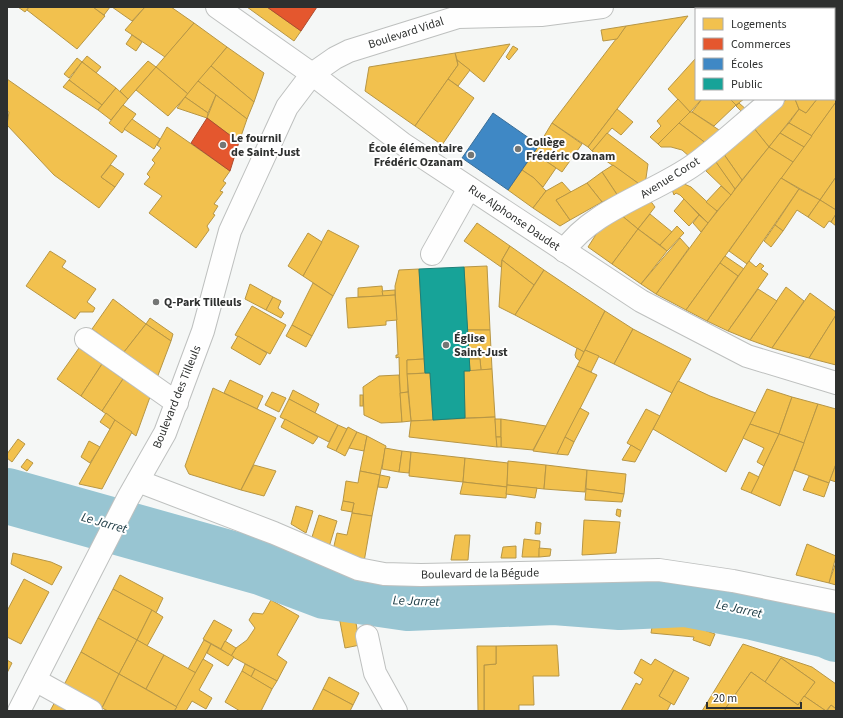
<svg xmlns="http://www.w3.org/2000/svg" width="843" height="718" viewBox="0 0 843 718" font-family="'Source Sans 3',sans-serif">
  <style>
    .homes { fill: #f2c14e; stroke: #b79645 }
    .shops { fill: #e4572e; stroke: #ad4b2e }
    .schools { fill: #3f88c5; stroke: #3a6e98 }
    .public { fill: #17a398; stroke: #1e8078 }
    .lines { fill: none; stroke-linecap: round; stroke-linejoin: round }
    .river { stroke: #98c5d2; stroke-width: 56 }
    .minor-casing { stroke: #bec0bf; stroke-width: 24 }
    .minor { stroke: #fefefe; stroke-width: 22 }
    .poi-dot { fill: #747675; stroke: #fff; stroke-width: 1.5 }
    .labels { text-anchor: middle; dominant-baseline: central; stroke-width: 4; stroke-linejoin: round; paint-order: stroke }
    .street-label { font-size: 12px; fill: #2e302f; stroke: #fff }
    .poi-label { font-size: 12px; font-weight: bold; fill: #2e302f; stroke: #fff; text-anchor: start }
    .water-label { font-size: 13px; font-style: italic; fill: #193841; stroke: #fff }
  </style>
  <rect width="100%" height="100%" fill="#f5f7f6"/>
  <g class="homes">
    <path d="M18,7h11l-4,5z"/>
    <path d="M29,7h64l12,9 -28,33 -50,-39z"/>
    <path d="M93,7h17l-6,8z"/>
    <path d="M112,7h33l-13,14z"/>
    <path d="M145,7h26l23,16 -29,34 -40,-27z"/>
    <path d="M247,7h20l34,24 -7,10z"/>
    <path d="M688,16l-100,131 -36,-24 74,-97z"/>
    <path d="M194,23l33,24 -39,47 -32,-27z"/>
    <path d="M626,26l-9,13 -14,2 -2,-11z"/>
    <path d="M132,35l10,7 -6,9 -10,-7z"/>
    <path d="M510,44l-26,38 -27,-22 -2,-7z"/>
    <path d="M513,46l5,3 -9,11 -3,-3z"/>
    <path d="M227,47l37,26 -10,29 -43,-36z"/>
    <path d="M455,53l3,12 -43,61 -50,-35 4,-24z"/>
    <path d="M87,56l14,11 -5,6 -14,-11z"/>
    <path d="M77,58l5,4 -13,16 -5,-4z"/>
    <path d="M696,58v41h6l-12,13 -22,-23z"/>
    <path d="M457,60l13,10 -12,16 -10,-7 10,-14z"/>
    <path d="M148,61l8,6 -28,32 -8,-8z"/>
    <path d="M82,62l34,26 -14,17 -33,-25z"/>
    <path d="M211,66l43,36 -7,17 -49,-38z"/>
    <path d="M156,67l32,27 -20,22 -32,-26z"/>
    <path d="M7,79l110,77 -16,21 14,10 -16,21 -45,-33 -47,-50 2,-13 -2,-1z"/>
    <path d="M448,79l26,19 -32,47 -27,-19z"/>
    <path d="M69,80l33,25 -4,5 -35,-23z"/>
    <path d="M198,81l18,14 -8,18 -23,-16z"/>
    <path d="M116,88l12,11 -17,21 -13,-10z"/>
    <path d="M216,95l31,24 -8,23 -32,-24z"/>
    <path d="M185,97l23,16 -1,5 -30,-10z"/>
    <path d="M834,97l2,1v4l-24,34 -23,-13 10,-14 7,4 11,-14h17z"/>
    <path d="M678,99l12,13 -32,32 -8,-7 11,-11 -4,-5z"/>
    <path d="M702,99h28l6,6 -22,21 -22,-14z"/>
    <path d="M730,99h14l-8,6z"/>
    <path d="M787,99h8l4,10 -30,38 -16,-20z"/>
    <path d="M795,99h22l-11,14 -7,-4z"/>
    <path d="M836,102v75l-16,23 -39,-22z"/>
    <path d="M739,103l9,8 -4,3 -8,-8z"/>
    <path d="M123,105l13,9 -14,19 -13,-10z"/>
    <path d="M617,109l16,13 -12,13 -9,-7 -20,23 -4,-4z"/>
    <path d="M690,112h2l30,20 -15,12 -28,-21z"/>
    <path d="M132,119l28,20 -6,10 -30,-20z"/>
    <path d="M552,123l30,21 -20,28 -28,-19z"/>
    <path d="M679,123l28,21 -17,13 -8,-7 -11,-3h-10l-3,-3z"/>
    <path d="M789,123l23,13 -8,11 -24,-14z"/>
    <path d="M167,127l63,44 -7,10 3,2 -6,8 3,1 -9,12 4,2 -5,8 2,1 -8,11 2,4 -13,18 -47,-35 13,-17 -18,-12 6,-7 -3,-3 8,-11 -3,-3 9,-12 -4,-3z"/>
    <path d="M753,127l16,20 -27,33 -19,-27z"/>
    <path d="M607,133l41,31 -3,21 -3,1 -50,-35z"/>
    <path d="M780,133l24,14 -11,15 -24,-15z"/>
    <path d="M769,147l24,15 -107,148 -30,-16 52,-71z"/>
    <path d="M534,153l22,15 -13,19 -9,-9 -12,-8z"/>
    <path d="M723,153l19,27 -7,9 -21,-29z"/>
    <path d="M716,162l19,27 -4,6 -25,-24z"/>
    <path d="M111,165l13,9 -9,13 -14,-10z"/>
    <path d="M613,165l29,21 -24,10 -16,-24z"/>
    <path d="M522,170l12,8 12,13 -13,17 -25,-18z"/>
    <path d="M602,172l16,24 -16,6 -15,-19z"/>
    <path d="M836,177v33l-16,-10z"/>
    <path d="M781,178l18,11 -52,75 -18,-13z"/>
    <path d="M562,182l9,10 -15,8 14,20 -10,6 -27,-18 13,-17z"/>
    <path d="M587,183l15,19 -32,18 -14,-20z"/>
    <path d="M682,183l9,4 26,24 -9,12 -28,-28 -4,-2 -2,2 -3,-8z"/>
    <path d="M721,186l10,9 -14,16 -11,-9z"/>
    <path d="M799,189l21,11 -12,17 -11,-7 -14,21 -8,-6z"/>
    <path d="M649,199l6,8 -17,22 -17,-14z"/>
    <path d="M684,199l15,16 -10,11 -15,-15z"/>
    <path d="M820,200l16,10v4l-5,8 -2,-1 -5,7 -16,-11z"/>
    <path d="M650,214l22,18 -12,13 -22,-16z"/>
    <path d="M836,214v12l-5,-4z"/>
    <path d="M621,215l17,14 -26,35 -24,-17 14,-22z"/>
    <path d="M699,215l9,8 -7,9 -8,-9z"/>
    <path d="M477,223l33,23 -8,14 -1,7 -37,-26z"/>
    <path d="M775,225l8,6 -12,16 -7,-6z"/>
    <path d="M677,226l7,7 -17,18 -7,-6z"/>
    <path d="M638,229l29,22 -26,33 -29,-20z"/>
    <path d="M328,230l31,16 -26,50 -30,-20z"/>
    <path d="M308,233l14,9 -19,34 -15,-10z"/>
    <path d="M680,238l9,10 -33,46 -15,-10z"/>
    <path d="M510,246l34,24 -10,15 -32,-25z"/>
    <path d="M50,251l16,10 -4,6 34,22 -9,13 8,6 -2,4h-13l-5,7 -49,-33z"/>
    <path d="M725,256l19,13 -6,7 -18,-13z"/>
    <path d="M502,260l32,25 -19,30 -16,-8z"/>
    <path d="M749,261l7,6 4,-4 4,3 -3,3 7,5 -40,57 -21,-10z"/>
    <path d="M720,263l18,13 -31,45 -21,-11z"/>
    <path d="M487,266l3,64h-23l-3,-63z"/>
    <path d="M419,269l5,90 -17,1 1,32 -8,1 -1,-36 -3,1v-3h2l-3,-69 4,-16z"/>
    <path d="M544,270l61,41 -21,41 -69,-37z"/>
    <path d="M313,283l20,13 -21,40 -20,-11z"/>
    <path d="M250,284l23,13 -7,13 -21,-11z"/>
    <path d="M382,286l1,10 -25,1v-9z"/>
    <path d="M786,287l18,14 -32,47 -22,-8z"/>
    <path d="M758,289l19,12 -27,39 -22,-9z"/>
    <path d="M395,290v5l-12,1 -1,-5z"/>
    <path d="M810,293l26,19v3l-27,43 -37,-10z"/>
    <path d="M395,295l2,25 -11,1v4l-38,3 -2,-30z"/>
    <path d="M273,297l8,4 -3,7 6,5 -3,5 -15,-8z"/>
    <path d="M113,299l33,25 -22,28 -32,-23z"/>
    <path d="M252,306l34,19 -16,29 -35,-19z"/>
    <path d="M605,311l28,18 -19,35 -29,-14z"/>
    <path d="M836,315v50l-27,-7z"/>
    <path d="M150,318l23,16 -2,7 -25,-17z"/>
    <path d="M146,324l25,17 -14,37 -33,-26z"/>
    <path d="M292,325l20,11 -6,11 -20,-11z"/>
    <path d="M633,329l58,30 -19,34 -58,-29z"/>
    <path d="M467,330h23l2,39 -11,1 -1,-11h-11z"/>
    <path d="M238,336l29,17 -7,12 -29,-17z"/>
    <path d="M79,348l23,16 -21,32 -24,-17z"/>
    <path d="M577,348l7,4 -4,9 -4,-3 -1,-3z"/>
    <path d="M585,350l14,6 -8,16 -14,-6z"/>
    <path d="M424,359l1,14 -18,1v-14z"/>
    <path d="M469,359h11l1,11 -11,1z"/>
    <path d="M102,364l21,15 -21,32 -21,-15z"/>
    <path d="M577,366l20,9 -40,79 -24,-3z"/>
    <path d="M492,369l3,48 -30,1 -1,-47z"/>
    <path d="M430,373l3,47 -22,1 -4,-47z"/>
    <path d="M399,375l3,47 -21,1 -17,-8 -1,-28 16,-11z"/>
    <path d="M123,379l27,18 -14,39 -34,-25z"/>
    <path d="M230,380l33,16 -6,13 -33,-16z"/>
    <path d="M678,381l32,15 46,17 -30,59 -73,-43z"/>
    <path d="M213,388l63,30 -35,72 -52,-16 -4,-8z"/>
    <path d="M767,389l25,8 -13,37 -29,-10z"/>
    <path d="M293,390l26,14 -4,9 -26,-14z"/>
    <path d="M272,392l14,6 -7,14 -14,-7z"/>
    <path d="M408,392l3,29 -9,1 -2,-29z"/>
    <rect x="360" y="395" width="3" height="11"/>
    <path d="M792,397l26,7 -14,39 -25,-9z"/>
    <path d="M289,399l49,26 -9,17 -49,-25z"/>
    <path d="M818,404l18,5v55l-7,19 -35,-13z"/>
    <path d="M580,408l9,5 -15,29 -9,-5z"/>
    <path d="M646,409l14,7 -19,35 -14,-8z"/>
    <path d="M106,413l9,7 -5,9 -10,-7z"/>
    <path d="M495,417l2,30 -88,-10 2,-16z"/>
    <path d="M285,419l33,18 -5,7 -32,-17z"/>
    <path d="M495,419h6v18h-5z"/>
    <path d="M501,419l45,7 -13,24 -32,-3z"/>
    <path d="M115,420l17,12 -30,57 -23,-5z"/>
    <path d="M750,424l29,10 -15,32 -7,-4 7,-14 -21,-10z"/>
    <path d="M338,425l9,4 -11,22 -9,-4z"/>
    <path d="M348,427l9,5 -12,24 -9,-5z"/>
    <path d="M357,432l10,4 -3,15 -15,-3z"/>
    <path d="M779,434l25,9 -24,63 -29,-13z"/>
    <path d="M367,436l19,10 -6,29 -20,-4z"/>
    <path d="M496,437h5v10h-4z"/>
    <path d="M565,437l9,5 -6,13 -11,-1z"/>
    <path d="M18,439l7,5 -13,18 -5,-4v-4z"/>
    <path d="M89,441l11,6 -10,16 -9,-6z"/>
    <path d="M631,445l10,6 -6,11 -13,-2z"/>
    <path d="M385,448l17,3 -3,21 -17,-3z"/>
    <path d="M402,451l9,1 -2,21 -10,-1z"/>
    <path d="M411,452l54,6 -2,24 -54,-6z"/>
    <path d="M465,458l43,5 -1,24 -44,-5z"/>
    <path d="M27,459l6,4 -6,8 -6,-4z"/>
    <path d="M508,461l38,4 -2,24 -37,-4z"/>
    <path d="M836,464v18l-6,-2z"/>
    <path d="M254,465l22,6 -12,25 -23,-6z"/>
    <path d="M546,465l41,5 -2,22 -41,-3z"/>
    <path d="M587,470l39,4 -2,20 -38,-5z"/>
    <path d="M360,471l20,4 -8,41 -20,-3 2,-10 -11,-2 3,-20 12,2z"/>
    <path d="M749,472l10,5 -8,16 -10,-4z"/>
    <path d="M380,475l10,2 -3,11 -9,-1z"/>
    <path d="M809,476l20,7 -5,14 -21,-7z"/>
    <path d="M463,482l44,5 -1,11 -46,-4z"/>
    <path d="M507,485l30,3 -2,10 -29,-4z"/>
    <path d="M586,489l38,5 -2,8 -37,-2z"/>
    <path d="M343,501l11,2 -2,9 -11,-2z"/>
    <path d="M296,506l17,5 -7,22 -15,-9z"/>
    <path d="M617,509l4,1 -1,7 -4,-2z"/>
    <path d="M352,513l20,3 -8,46 -31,-12 4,-17 10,2z"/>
    <path d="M319,515l18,6 -8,26 -17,-10z"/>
    <path d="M584,520l36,2 -4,31 -34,2z"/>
    <path d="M536,522l5,1 -1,11h-5z"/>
    <path d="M455,535h15l-2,25h-17z"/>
    <path d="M524,539l16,2 -1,16h-17z"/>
    <path d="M807,544l29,12 -7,27 -33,-8z"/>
    <path d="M516,546v12h-15l2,-11z"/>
    <path d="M539,548l12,1 -1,7 -11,1z"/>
    <path d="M13,553l38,9 11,5 -10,18 -41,-21z"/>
    <path d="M836,562v23l-7,-2z"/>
    <path d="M120,575l43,23 -7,15 -43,-24z"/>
    <path d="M24,579l25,13 -28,52 -14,-7v-26z"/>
    <path d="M113,589l39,21 -15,30 -39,-22z"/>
    <path d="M271,600l28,16 -22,39 10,7 -10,19 -46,-25 5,-8 11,-8 8,-12 -6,-8 4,-7 10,1z"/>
    <path d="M152,610l11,7 -16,29 -10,-6z"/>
    <path d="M338,611l12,6 6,6 4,22 -15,3z"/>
    <path d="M98,618l39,22 -18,34 -38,-22z"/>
    <path d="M214,620l18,10 -11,19 -18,-10z"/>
    <path d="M653,621l35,3 27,10 -5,12 -17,-6 1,-3 -43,-4z"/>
    <path d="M137,640l27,15 -18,34 -27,-15z"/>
    <path d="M204,640l7,4 -15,29 -8,-4z"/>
    <path d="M225,641l11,7 -5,8 -10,-7z"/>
    <path d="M211,644l23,13 -6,9 -21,-13z"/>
    <path d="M743,644l69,23 24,17v25l-5,-4 -5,6 -22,-15 11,-14 -34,-24 -16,24 -14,-10 -27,39h-22z"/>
    <path d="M557,645l2,31h-26l1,29h-15v6h-35v-46l12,-1v-18z"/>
    <path d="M477,646h19v18l-12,1v46h-6z"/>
    <path d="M81,652l38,22 -17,34 -38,-23z"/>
    <path d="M164,655l32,18 -19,34 -31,-18z"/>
    <path d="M781,658l34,24 -17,23 -33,-23z"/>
    <path d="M203,659l10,6 -14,25 13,8 -6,11 -14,-8 -6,10h-12z"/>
    <path d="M641,659l10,6 4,-6 19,11 -15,26 12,7 -4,8h-46l15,-28 4,2 3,-6 -9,-6z"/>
    <path d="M7,660l5,3 -5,10z"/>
    <path d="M245,664l10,5 -4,8 -9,-6z"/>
    <path d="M255,669l22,12 -5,8 -21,-12z"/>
    <path d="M674,670l15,8 -15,27 -15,-9z"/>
    <path d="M242,671l30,18 -11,22h-21l-15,-9z"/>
    <path d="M751,672l47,33 6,-9 22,15h-99l-2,-2z"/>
    <path d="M119,674l58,33 -3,4h-66l-6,-3z"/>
    <path d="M329,677l30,16 -6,12 -30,-16z"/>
    <path d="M323,689l30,16 -3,6h-38z"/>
    <path d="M57,698l22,13h-29z"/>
    <path d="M831,705l5,4v2h-9z"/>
  </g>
  <g class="shops">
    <path d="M267,7h50l-16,24z"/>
    <path d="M207,118l32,24 -9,29 -39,-28z"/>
  </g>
  <path class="schools" d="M493,113l46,32 -31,45 -46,-32z"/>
  <path class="public" d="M464,267l6,104h-6l1,47 -32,2 -3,-47h-5l-6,-104z"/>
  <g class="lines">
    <path class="river" d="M7,496l257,72 61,23 83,12 146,-6 66,5 66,-3 67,13 74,18 9,4"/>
    <g class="minor-casing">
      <g id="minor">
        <path d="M217,7l95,67 91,70 238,157 106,55 89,27"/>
        <path d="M755,7l2,2"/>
        <path d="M834,37l2,-3"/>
        <path d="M834,74l2,1"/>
        <path d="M564,251c27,-41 91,-58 131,-87 27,-20 52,-44 78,-65"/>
        <path d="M432,254l37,-66"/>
        <path d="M86,339l91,64"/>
        <path d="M138,481l136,52 84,36 26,5 37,1 238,-5 74,11 103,21"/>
        <path d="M367,636l8,37 21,38"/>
        <path d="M35,680l56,31"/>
        <path d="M19,711l109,-213 37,-65 38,-102 27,-100 57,-124 25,-33 23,-16 14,-7 109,-34 83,-2 61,-8"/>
      </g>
    </g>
    <use href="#minor" class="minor"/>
  </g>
  <g class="poi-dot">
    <circle cx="223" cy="145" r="4"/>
    <circle cx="518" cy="149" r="4"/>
    <circle cx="471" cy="155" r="4"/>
    <circle cx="156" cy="302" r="4"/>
    <circle cx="446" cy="345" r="4"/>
  </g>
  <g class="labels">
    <g class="street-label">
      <text transform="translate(406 33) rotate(-18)">Boulevard Vidal</text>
      <text transform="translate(670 178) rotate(-32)">Avenue Corot</text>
      <text transform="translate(514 218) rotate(34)">Rue Alphonse Daudet</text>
      <text transform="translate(177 397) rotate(-68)">Boulevard des Tilleuls</text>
      <text transform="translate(480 574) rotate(-1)">Boulevard de la Bégude</text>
    </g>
    <g class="poi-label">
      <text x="231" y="138">Le fournil<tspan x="231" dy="14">de Saint-Just</tspan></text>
      <text x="526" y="142">Collège<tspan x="526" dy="14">Frédéric Ozanam</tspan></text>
      <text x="463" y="148" text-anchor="end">École élémentaire<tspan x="463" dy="14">Frédéric Ozanam</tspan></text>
      <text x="164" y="302">Q-Park Tilleuls</text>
      <text x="454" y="338">Église<tspan x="454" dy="14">Saint-Just</tspan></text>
    </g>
    <g class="water-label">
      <text transform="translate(104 523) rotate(16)">Le Jarret</text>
      <text transform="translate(416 601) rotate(2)">Le Jarret</text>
      <text transform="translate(739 609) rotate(12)">Le Jarret</text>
    </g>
  </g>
  <rect width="843" height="718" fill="none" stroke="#2e302f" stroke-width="16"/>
  <rect x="695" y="8" width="140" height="92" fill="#ffffff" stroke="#abacac"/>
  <rect x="703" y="18" width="20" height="12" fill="#f2c14e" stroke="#abacac"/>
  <text x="731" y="28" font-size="12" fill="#2e302f">Logements</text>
  <rect x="703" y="38" width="20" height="12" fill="#e4572e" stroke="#abacac"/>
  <text x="731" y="48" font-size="12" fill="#2e302f">Commerces</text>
  <rect x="703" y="58" width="20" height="12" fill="#3f88c5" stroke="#abacac"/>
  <text x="731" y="68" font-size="12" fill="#2e302f">Écoles</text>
  <rect x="703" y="78" width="20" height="12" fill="#17a398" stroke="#abacac"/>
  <text x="731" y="88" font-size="12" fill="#2e302f">Public</text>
  <path d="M707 702v6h94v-6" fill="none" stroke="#2e302f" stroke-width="2"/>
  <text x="713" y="702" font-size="12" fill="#2e302f" stroke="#ffffff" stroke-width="3" paint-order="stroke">20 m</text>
</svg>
